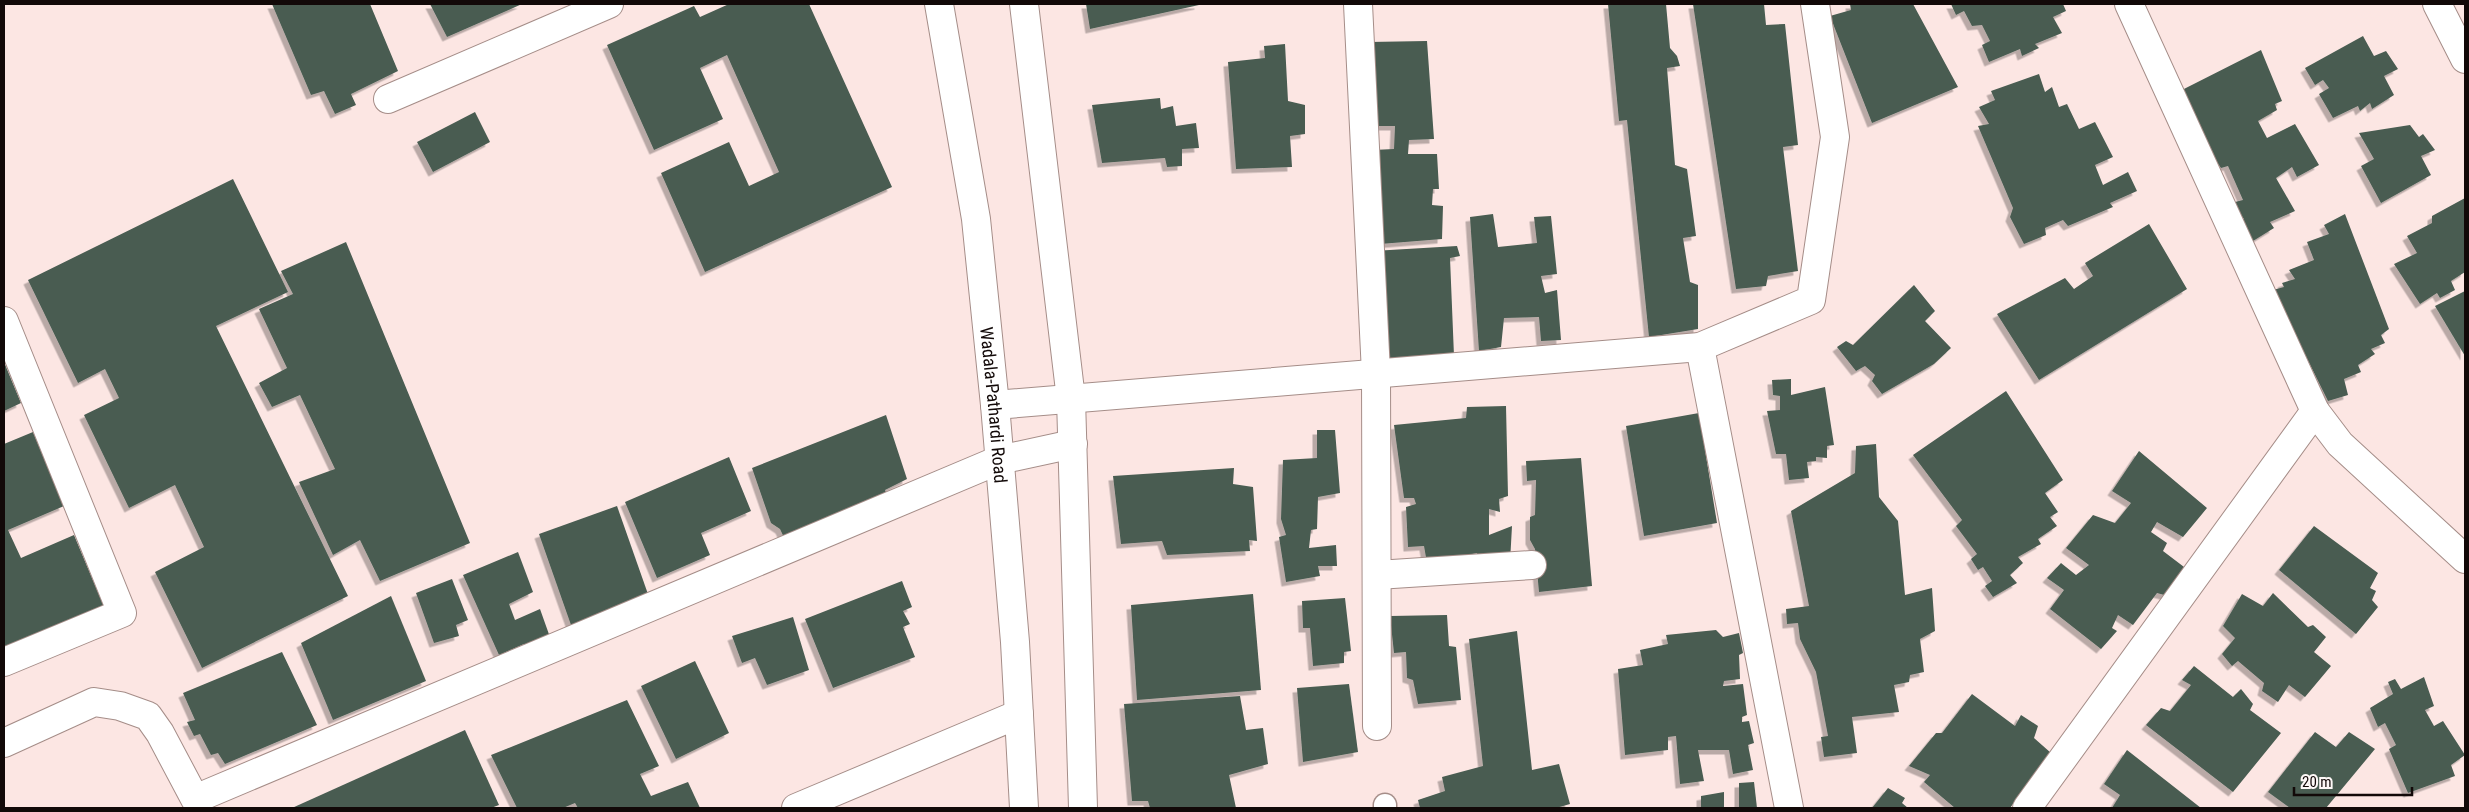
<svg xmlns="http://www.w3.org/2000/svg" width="2469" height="812" viewBox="0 0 2469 812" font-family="'Roboto Condensed',sans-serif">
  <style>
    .building { fill: #485c51; filter: url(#shadow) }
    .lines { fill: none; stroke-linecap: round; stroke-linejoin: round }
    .service-casing { stroke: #a58d88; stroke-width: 25 }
    .minor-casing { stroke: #a58d88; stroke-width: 30 }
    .secondary-casing { stroke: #a58d88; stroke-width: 30 }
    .service { stroke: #fff; stroke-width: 22 }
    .minor { stroke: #fff; stroke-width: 28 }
    .secondary { stroke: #fff; stroke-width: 28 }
    .labels { text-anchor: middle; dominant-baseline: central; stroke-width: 5; stroke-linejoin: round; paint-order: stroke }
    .street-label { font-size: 18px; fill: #120908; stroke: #fdf8f7 }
  </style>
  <defs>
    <filter id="shadow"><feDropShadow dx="-4.5" dy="4.5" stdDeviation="0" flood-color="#0004"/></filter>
  </defs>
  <rect width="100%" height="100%" fill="#fce6e3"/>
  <g class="building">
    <path d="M272,4h98l28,67 -47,23 5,11 -21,9 -11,-23 -13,4z"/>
    <path d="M430,4h92l-75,33z"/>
    <path d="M729,4h80l83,183 -187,85 -44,-99 68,-31 20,44 30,-14 -52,-117 -27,13 23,51 -69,31 -47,-105 87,-39 6,11z"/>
    <path d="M1086,4h113v1l-109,24z"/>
    <path d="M1608,4h58l4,44 7,8 3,10 -13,2 8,97 12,4 9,67 -13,2 7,44 8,3v44l-49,8 -22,-217 -8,1z"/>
    <path d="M1693,4h71l2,21 19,-1 13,121 -15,2 15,124 -30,5 -2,10 -30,3z"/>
    <path d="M1850,4h63l45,83 -86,36 -42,-107 21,-6z"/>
    <path d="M1951,4h112l3,7 -13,6 9,16 -27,11 4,4 -17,8 -2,-7 -31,13 -7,-17 8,-4 -8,-16 -10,1 -8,-15 -8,4z"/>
    <path d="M2363,36l11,20 12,-5 12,18 -14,7 10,19 -22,14 -2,-6 -10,8 -2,-5 -25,12 -14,-24 10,-6 -6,-8 -8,5 -10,-17z"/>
    <path d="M1427,41l7,98 -25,1 -1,14h29l2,35h-6l-1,16 11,1 -1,33 -62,5 -7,-94 21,-1 1,-23h-23l-3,-84z"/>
    <path d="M1285,44l3,57 17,4v29l-15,2 2,31 -56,2 -8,-107 37,-4 -1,-12z"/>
    <path d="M2261,50l21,51 -7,3 2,6 -19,11 9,17 28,-14 24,41 -22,12 -5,-10 -16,11 19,33 -25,11 4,6 -21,13 -4,-8 -5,3 -7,-15 7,-2 -13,-16 12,-3 -15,-34 -7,2 -12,-17 -13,-8 10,-5 -30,-45z"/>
    <path d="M2039,74l6,18 7,-5 7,20 8,-3 12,25 16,-7 18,35 -18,8 8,20 25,-13 9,19 -27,12 3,4 -45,19 -5,-6 -18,8 1,7 -22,9 -14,-27 3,-9 -35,-82 11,-2 -10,-17 16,-7 -4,-9z"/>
    <path d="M1160,98l1,11 12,-3 3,20 20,-3 3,25 -17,1v17l-15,1 -2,-9 -63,5 -10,-58z"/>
    <path d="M475,112l15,30 -57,30 -16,-30z"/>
    <path d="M2410,125l9,12 4,-3 12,16 -14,6 10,19 -50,28 -20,-37 13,-7 -15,-26z"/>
    <path d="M233,179l55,113 -72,34 132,270 -146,72 -47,-96 49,-25 -29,-62 -46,23 -45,-93 35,-17 -14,-29 -27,14 -50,-103z"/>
    <path d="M2465,198v74l-14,9 4,9 -15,8 -3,-5 -17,11 -26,-40 23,-11 -10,-17 25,-13v-7z"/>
    <path d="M1493,214l5,33 39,-4 -3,-26 17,-1 6,58 -16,2 4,17 12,-3 4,50 -20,1 -2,-24 -35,1 -3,29 -22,4 -9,-134z"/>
    <path d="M2345,214l44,115 -8,6 4,8 -14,6 4,5 -17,11 3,7 -17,7 4,16 -20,6 -55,-111 11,-3 -2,-4 13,-4 -6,-9 25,-10 -7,-18 22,-8 -5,-9z"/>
    <path d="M2149,224l38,65 -148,91 -42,-66 68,-36 9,11 19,-13 -8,-13z"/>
    <path d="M346,242l124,301 -90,38 -20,-41 -27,15 -34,-73 36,-13 -35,-74 -28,12 -13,-24 28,-15 -28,-59 34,-15 -12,-23z"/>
    <path d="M1457,246l3,10 -10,2 4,98 -69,4 -12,-109z"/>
    <path d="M1914,285l21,26 -10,10 26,27 -17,16 -52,30 -10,-13 3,-6 -10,-9 -9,5 -19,-24 9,-6 7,4z"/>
    <path d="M2465,291v65l-30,-50z"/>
    <path d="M4,362l17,41 -17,8z"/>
    <path d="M1791,379v16l34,-8 9,58 -7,1v12l-11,-1v4l-9,1 2,16 -20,2 -3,-26h-10l-9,-43 13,-1v-14l-7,-1 -1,-15z"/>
    <path d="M2006,391l57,89 -18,13 13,19 -8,5 7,9 -19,13 3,5 -23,13 5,6 -13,12 7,8 -24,14 -8,-11 7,-5 -9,-14 -5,3 -7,-11 6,-5 -21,-28 6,-6 -49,-65z"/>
    <path d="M1506,406l2,90 -9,3 1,13 -11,-3v26l23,-9 -2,36 -32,-3 -1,-6 -50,10 -3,-17 -16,1 -2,-40 10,-3 -2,-6h-10l-10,-73 72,-7 1,-11z"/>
    <path d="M1699,413l18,110 -73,13 -18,-110z"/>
    <path d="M886,415l21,64 -22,11 5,13 -102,43 -8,-17 -9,-6 -19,-55z"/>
    <path d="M1317,430h18l5,63 -22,4 -1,32 -6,1 -2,18 27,-3 1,21h-19l2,10 -34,6 -7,-45 7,-2 -5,-16 2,-59 34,-2z"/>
    <path d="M33,432l31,74 -56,24 13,28 53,-23 31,74 -101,43v-208z"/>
    <path d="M1876,444l3,53 19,24 7,74 27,-7 3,43 -15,8 4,33 -14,3 -1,7 -15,3 5,27 -47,5 5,36 -33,4 -3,-20 7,-1 -12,-64 -16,-33 -2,-16 -11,1 -1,-15 23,-3 -18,-95 64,-38 1,-27z"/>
    <path d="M2139,451l68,57 -24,29 -26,-15 -6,10 16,11 -4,8 25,19 -20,26 -11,-3 -24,32 -15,-10 -6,13 5,3 -16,18 -51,-40 14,-19 -17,-12 14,-15 15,12 13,-10 -23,-17 27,-33 22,8 16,-20 -19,-12z"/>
    <path d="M729,457l22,54 -50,22 9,22 -53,23 -32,-76z"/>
    <path d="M1581,458l11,128 -53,6 -4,-43 -5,-9v-23l5,-2 1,-35 -9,1 -1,-20z"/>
    <path d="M1234,468l-1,16 20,3 4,54 -8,-1 1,11 -83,4 -5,-14 -41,3 -8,-68z"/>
    <path d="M617,506l32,91 -78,28 -32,-91z"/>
    <path d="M2314,526l64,47 -8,15 6,3 -4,9 6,7 -22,27 -77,-64z"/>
    <path d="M518,552l15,40 -24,12 6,16 25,-11 11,31 -26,10 -1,-6 -25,11 -36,-80z"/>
    <path d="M452,579l16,41 -12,5 3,11 -25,7 -18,-50z"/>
    <path d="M902,581l10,26 -9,4 7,13 -7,3 12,30 -82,31 -28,-69z"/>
    <path d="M2273,593l35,34 5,-2 13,12 -12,15 17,14 -26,31 -16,-12 -11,17 -16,-11 2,-8 -26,-22 -6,5 -10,-12 13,-16 -12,-12 19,-32 21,12z"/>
    <path d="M1253,594l8,96 -124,10 -6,-95z"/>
    <path d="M391,596l35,85 -93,39 -32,-77z"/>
    <path d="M1345,598l6,53 -7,1v11l-31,3 -3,-38h-7l-1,-27z"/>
    <path d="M1447,615l2,31 7,1 5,53 -43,4 -5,-24 -6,-2 -1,-26 -12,1 -4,-37z"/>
    <path d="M793,617l16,53 -42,15 -12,-27 -13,5 -10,-27z"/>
    <path d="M1716,630l7,7 16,-4 4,20 -4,2 1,24 -16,2 -1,5 20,-2 4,31 -5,2v5l7,-1 5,22 -6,2 5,25 -20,4 -4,-24h-31l6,31 -24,3 -4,-48 -8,1v13l-43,5 -7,-86 25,-4 -3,-15 28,-6 -2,-9z"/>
    <path d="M1517,631l15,139 27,-6 11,40 -14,4h-136l-2,-8 27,-9 -3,-14 41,-11 -14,-127z"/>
    <path d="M282,652l35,73 -92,39 -7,-11 -7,2 -11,-21 -6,2 -7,-14 8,-2 -12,-27z"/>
    <path d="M695,661l34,72 -53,26 -35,-73z"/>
    <path d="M2194,666l39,31 8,-8 12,15 -3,6 31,23 -48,59 -87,-67 15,-17 9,3 21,-26 -9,-5z"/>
    <path d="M2424,677l10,29 -9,4 9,16 9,-5 22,34 -14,10 4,11 -47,17 -19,-44 7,-4 -11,-22 -7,4 -8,-19 23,-14 -5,-12 7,-3 6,10z"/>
    <path d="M1349,684l9,68 -55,10 -6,-74z"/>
    <path d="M1972,694l43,32 6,-11 17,11 -4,12 17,15 -41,55h-55l-31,-26 6,-7 -21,-9 27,-33h6z"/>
    <path d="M1240,696l6,34 17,-2 5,36 -39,11 7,33h-86l-2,-7h-16l-8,-97z"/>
    <path d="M627,700l32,66 -19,8 11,22 37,-14 12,26h-122l-3,-5 -12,5h-46l-26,-53z"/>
    <path d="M465,730l34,75 -8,3h-199z"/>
    <path d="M2315,732l21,15 13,-15 26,17 -49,59h-36l-22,-16z"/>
    <path d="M2127,750l74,58h-89l8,-13 -16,-11z"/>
    <path d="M1754,782l3,26h-18v-25z"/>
    <path d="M1888,788l17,10 -3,5 6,5h-36z"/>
    <path d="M1724,792v16h-23v-12z"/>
  </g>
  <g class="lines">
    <g class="service-casing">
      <path id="service" d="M1385,805v3"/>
    </g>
    <g class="minor-casing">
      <g id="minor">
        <path d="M1358,4l18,369 1,353"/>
        <path d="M2129,4l186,407 25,33 125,115"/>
        <path d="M2437,4l28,55"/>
        <path d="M388,99l221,-95"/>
        <path d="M4,321l118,292 -118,49"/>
        <path d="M1700,347l89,461"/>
        <path d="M995,405l705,-58 111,-47 24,-163 -20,-133"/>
        <path d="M1377,575l155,-10"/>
        <path d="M4,743l90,-41 26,4 28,10 12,17 35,66 804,-339 74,-16"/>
        <path d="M796,808l223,-94"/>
        <path d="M2027,808l288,-397"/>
      </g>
    </g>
    <g class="secondary-casing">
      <g id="secondary">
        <path id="s1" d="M939,4l37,215 19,186 20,237 9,166"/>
        <path d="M1024,4l47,395 12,409"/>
      </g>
    </g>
    <use href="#service" class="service"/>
    <use href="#minor" class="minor"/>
    <use href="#secondary" class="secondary"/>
  </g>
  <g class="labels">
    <g class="street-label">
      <text stroke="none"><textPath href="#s1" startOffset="405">Wadala-Pathardi Road</textPath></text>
    </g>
  </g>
  <rect width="2469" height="812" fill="none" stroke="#120908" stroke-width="10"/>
  <path d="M2294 787v8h118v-8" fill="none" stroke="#120908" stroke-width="2.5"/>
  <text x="2302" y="787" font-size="15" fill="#120908" stroke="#fdf8f7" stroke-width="4" paint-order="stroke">20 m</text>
</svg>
